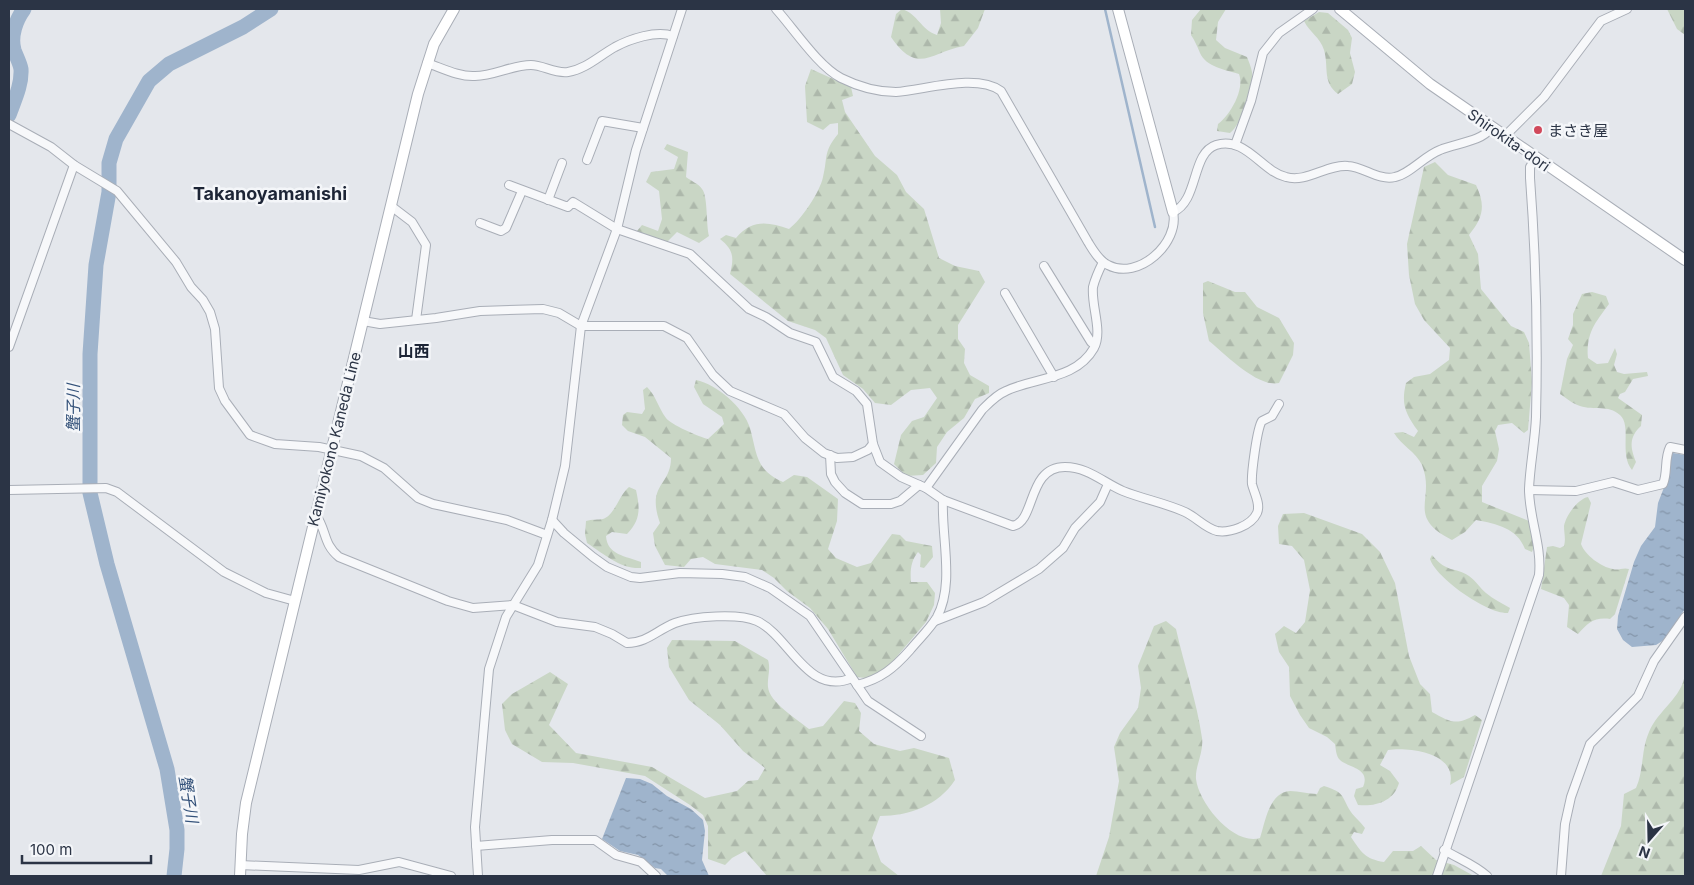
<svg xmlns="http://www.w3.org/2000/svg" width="1694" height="885" viewBox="0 0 1694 885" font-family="Inter,'Noto Sans JP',sans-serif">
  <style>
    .forest { fill: url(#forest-firs) }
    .water { fill: url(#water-ripples) }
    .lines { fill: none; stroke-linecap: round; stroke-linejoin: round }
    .stream { stroke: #9fb4cc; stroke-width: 2.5 }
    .river { stroke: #9fb4cc; stroke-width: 15 }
    .street-casing { stroke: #a9aeb7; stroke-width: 10 }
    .secondary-casing { stroke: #a9aeb7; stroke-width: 12 }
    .street { stroke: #f7f8fa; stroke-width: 8 }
    .secondary { stroke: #fff; stroke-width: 10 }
    .poi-dot { fill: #d1495b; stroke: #f4f6f9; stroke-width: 2 }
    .labels { text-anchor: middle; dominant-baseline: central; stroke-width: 5; stroke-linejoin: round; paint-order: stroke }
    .poi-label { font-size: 15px; fill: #2b3445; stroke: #f4f6f9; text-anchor: start }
    .street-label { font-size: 15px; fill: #2b3445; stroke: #f4f6f9 }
    .neighbourhood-label { font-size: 16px; font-weight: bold; fill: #1d2536; stroke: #f4f6f9 }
    .water-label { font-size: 16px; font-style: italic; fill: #34527a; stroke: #f4f6f9 }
    .quarter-label { font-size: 18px; font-weight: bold; fill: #1d2536; stroke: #f4f6f9 }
  </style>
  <defs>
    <pattern id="forest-firs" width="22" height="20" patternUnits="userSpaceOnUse" patternTransform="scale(1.25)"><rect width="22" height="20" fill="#c9d6c5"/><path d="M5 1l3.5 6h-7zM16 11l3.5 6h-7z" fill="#adb8ab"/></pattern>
    <pattern id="water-ripples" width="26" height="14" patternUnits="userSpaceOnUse" patternTransform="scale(1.25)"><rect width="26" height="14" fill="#9fb4cc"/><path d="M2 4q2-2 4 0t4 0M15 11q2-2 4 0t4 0" fill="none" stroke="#8293a7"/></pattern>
  </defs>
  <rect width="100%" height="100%" fill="#e4e7ec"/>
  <g class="forest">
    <path d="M902,9c17,6 18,20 35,26l4,-12 -1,-14h45l-7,19 -14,18c-34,6 -46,30 -73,-9l5,-23z"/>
    <path d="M1201,9h25l-8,13 -2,18 9,8 22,9c2,5 4,10 5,15 2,15 -10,52 -22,61l-13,-2 1,-7c12,-9 27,-34 21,-50 -13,-4 -33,-7 -39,-21 -3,-7 -5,-12 -9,-18l1,-15z"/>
    <path d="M1667,9h18v26l-8,-6z"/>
    <path d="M1319,12l9,1 20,17 4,8 -2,15 5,19 -3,12 -14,10c-16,-12 -9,-27 -14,-44 -4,-13 -14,-17 -20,-29z"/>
    <path d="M811,69l40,18 2,9 -11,4 3,12 30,44 22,19 9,17 18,17 15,49 16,8 24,5 6,11 -27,43v14l7,10 -1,14 6,12 19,11v7l-14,6 -11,19 -17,14 -10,15 -1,16 -13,12 -17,1 -12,-12 7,-29 11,-14 12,-4 13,-19 -7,-10 -19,2 -20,15 -16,-2 -12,-14 -20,-14 -17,-37 -11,-8 -27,-9 -58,-47c4,-16 4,-24 -10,-35l6,-4 10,3c16,-19 32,-16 53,-9 12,-9 31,-37 34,-52 5,-20 0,-25 15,-43v-11l-8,1 -7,6 -16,-8 -2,-36z"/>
    <path d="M667,144l21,8 -2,25c5,4 13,7 16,12 6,7 4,36 7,47l-10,7 -22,-11 -10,10 -19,-4 -11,-7 5,-6 16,6 4,-12 -3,-28 -13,-9 5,-10 23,-3 4,-12 -14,-8z"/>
    <path d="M1435,162l13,13 28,10c10,21 7,33 -7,50l9,19 3,35 30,37 13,6 5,11 3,39 -4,48 -4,3 -12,-10 -14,2 -3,6 4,18 -2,12 -15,25v16l47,19 5,26 -2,5 -7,-3c-8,-21 -28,-25 -49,-29l-11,12 -13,8c-47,-24 -16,-40 -30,-75 -6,-13 -21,-20 -28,-32l9,-1 11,5 4,-6c-13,-18 -17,-27 -12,-48l8,-6 16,-3 19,-14 1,-12 -26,-28 -9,-16 -6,-29 -2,-31 17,-77z"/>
    <path d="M1208,281l27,11h10l12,15 22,11 15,25 -1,12 -14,28c-21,5 -54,-29 -70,-42l-6,-28v-30z"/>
    <path d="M1592,292l14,4 3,8c-14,19 -23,29 -21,54l9,6 11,-1 7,-15 2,6 -3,11 3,7 7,2 23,-2 1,4 -15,3 -8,13 -5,2 -2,4 24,17 -1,11c-12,11 -11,21 -5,36l-4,8c-13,-16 0,-44 -12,-55 -12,-11 -26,-4 -40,-9 -7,-2 -14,-8 -20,-12l7,-35 6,-14 -5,-6 5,-14v-11l9,-20z"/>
    <path d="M696,380c21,4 48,28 54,48 7,25 5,42 33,54l11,-7 13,2 31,22 -1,22 -9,28 8,9 21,9 14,-4 21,-29 8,1 6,6 26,5 1,11 -9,11 -4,-1 1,-12 -3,-3c-7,9 -8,18 -7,30h16l8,11 -1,12 -8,17 -43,51 -18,5 -8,-1 -29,-48 -18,-21 -23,-17 -13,-13 -12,-8 -47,-6 -12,-7 -12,2 -7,8 -19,-2 -10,-19 -2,-13 7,-10c-14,-39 11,-37 11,-65l-26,-21 -17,-6 -6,-6 1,-10 4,-3 15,2 3,-5 -2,-19 4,-3c9,9 11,20 19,31 4,6 33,19 42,21l16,-15 -2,-7 -19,-13 -9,-17z"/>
    <path d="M629,487l7,3c4,18 5,30 -9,44l-15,-2 -6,4c1,19 20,20 35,26v6c-21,1 -37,-14 -54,-25l-2,-9 1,-13c6,-2 12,-1 17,-2 12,-4 16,-24 26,-32z"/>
    <path d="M1588,497l3,6 -10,41c4,11 20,23 32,25 5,2 10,-2 16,0l-14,45 -5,5c-16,-2 -22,4 -32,15l-11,-7 2,-22 -5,-7 -23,-9 6,-42 6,-1 7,2 4,-2c2,-7 0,-13 0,-20 2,-11 14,-27 24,-29z"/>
    <path d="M1304,513l58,21 18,18 15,31 14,73 11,28 10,10 2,18c18,10 24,14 43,3l7,5 -18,57 -14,8c8,-32 -40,-38 -62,-35l-8,15 10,6 9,12c-5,18 -23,24 -41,22l-4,-9 2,-7 7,-2c8,-19 -14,-19 -23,-27 -4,-4 -4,-10 -5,-16l-8,-7 -18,-9 -9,-13 -10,-19 -1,-29 -10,-15 -4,-18 9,-8 12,7 9,-11 5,-32 -6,-30 -12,-14 -13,-2 -1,-18 5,-12z"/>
    <path d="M1432,555c16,19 22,11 37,21 7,5 11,12 17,17 7,6 16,10 24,15l-2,5c-21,1 -72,-35 -78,-54z"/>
    <path d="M1166,621l10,8c8,36 21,73 26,109 2,14 -7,28 -6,41 3,25 38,67 64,59 5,-15 9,-46 30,-47 9,0 18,3 27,3l3,-6 4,-2c18,6 17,7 25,23 4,7 11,12 16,19l-3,6 -8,-2 -3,5c10,15 14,22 33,25l9,-11h20l8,-5 15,14 18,5 20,11h-378l13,-39 10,-56 -5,-34 6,-14 18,-25 3,-20 -3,-22 16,-40z"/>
    <path d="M672,640l63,1 33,19c3,10 -1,17 0,27 1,15 30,33 41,42l14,-3 21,-25 11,2 6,10 -2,18 15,13 26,7 14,-3 35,10 6,22c-16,25 -46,36 -75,36l-8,22 9,24 18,14h-132l-22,-25 -13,7 -7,7 -17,-6v-33l-5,-11 -13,-10 -45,-29 -72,-13 -31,-1 -30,-18 -7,-14 -3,-26 10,-10 38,-22 18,12 -19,41 27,28 76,14 53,31 32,-7 11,-10 10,-1 7,-12 -22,-17 -23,-26 -31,-25 -20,-33 -2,-19z"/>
    <path d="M1685,674v202h-84l20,-50 3,-32 12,-6c8,-18 5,-38 13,-56 9,-22 33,-34 36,-58z"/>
  </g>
  <g class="water">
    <path d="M1673,453l12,2v154l-21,31 -8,5 -24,2 -9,-7 -6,-11 1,-13 16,-54 7,-16 14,-19 3,-24 10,-26 2,-20z"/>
    <path d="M626,778l14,1 12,5 15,12 24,13 12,11 2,11 -3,29 7,16h-41l-7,-7 -6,-1 -17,-13 -18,-4 -18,-12z"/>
  </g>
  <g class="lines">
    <path class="stream" d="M1105,9l50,218"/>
    <g class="river">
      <path d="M9,115c5,-14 13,-30 12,-46 -1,-6 -5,-13 -7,-19 -4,-14 2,-30 10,-41"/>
      <path d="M174,876l3,-27v-19l-10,-61 -60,-205 -17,-71v-139l6,-89 13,-73v-29l7,-24 33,-58 20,-17 74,-37 28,-18"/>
    </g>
    <g class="street-casing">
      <g id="street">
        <path d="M776,9c18,20 42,57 65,69 16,8 37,14 55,14 29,-2 80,-19 105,-1l87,151c5,8 11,19 20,23 30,16 72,-22 65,-53 26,-11 18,-59 43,-67 30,-9 45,26 70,32 21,6 41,-13 62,-11 16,1 31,15 47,11 15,-3 29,-21 45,-27 16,-7 41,-8 51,-22"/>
        <path d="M427,63c15,5 32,14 48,13 19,0 37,-11 56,-11 12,0 24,9 37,7 18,-3 31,-16 47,-25 15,-8 41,-17 58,-11"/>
        <path d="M9,124l42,23 23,18 43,26 59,71 15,25 12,13 7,12 5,17 4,59 6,13 25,34 25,9 44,3 42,9 23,12 34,30 15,6 74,16 40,15"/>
        <path d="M1504,137l40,-40 57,-76 26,-12"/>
        <path d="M1235,145l16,-44 12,-48 16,-20 34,-24"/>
        <path d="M587,160l15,-39 41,7"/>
        <path d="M509,185l59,22 5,-5 44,27 73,25 59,55 17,8 24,16 26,9 17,35 23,14 11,13 6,40 7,18 21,15 25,11 17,12 70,26c23,-5 14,-59 52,-59 23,0 39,16 58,24 20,8 42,12 62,21 11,5 20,16 32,19 13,2 34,-5 40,-18 4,-9 -3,-20 -5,-29 -1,-9 5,-56 10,-63l10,-5 7,-12"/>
        <path d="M548,200l14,-37"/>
        <path d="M391,206l21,16 14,23 -10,75"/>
        <path d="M480,223l21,8 5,-3 16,-37"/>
        <path d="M1044,266l47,76 4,3"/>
        <path d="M1005,293l49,84"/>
        <path d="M363,321l17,3 56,-6 44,-7 63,-2 16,4 22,13h83l23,12 26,37 17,16 54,23 21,24 19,15 13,5 16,-1 15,-7 5,-6"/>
        <path d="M9,347l65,-182"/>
        <path d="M830,455l1,19 4,8 10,11 17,11h29l9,-3 19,-16"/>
        <path d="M926,488l56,-78c7,-7 14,-15 24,-19 29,-14 70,-11 88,-43 9,-17 -3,-42 -1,-61 2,-8 6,-17 10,-25"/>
        <path d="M9,490l97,-2 11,4 107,80 42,21 29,8"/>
        <path d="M1529,490l47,1 37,-9 25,8 25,-6c5,-12 1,-25 7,-37l15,3"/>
        <path d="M316,515c11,16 7,29 23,42l109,44 25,7 40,-3 44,17 38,5 17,7 15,9c20,0 30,-13 48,-20 19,-7 64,-10 82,-2 33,15 50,76 95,57"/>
        <path d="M552,520l12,13 29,24 14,10 24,10 9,1 40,-5 42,1 23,3 25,11 40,28 58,85 53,35"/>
        <path d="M935,621l49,-19 55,-33 24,-21 12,-20 25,-26 8,-18"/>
        <path d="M857,685c24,-6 37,-17 53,-35 8,-10 20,-21 27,-33 18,-33 4,-81 6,-117"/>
        <path d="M476,846l76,-6h43l21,15 25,7 15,14"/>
        <path d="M1444,850c15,9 31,15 43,26"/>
        <path d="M240,865l119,5 40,-8 52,14"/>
        <path d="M478,876l-3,-49 14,-158 17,-52 32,-52 14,-45 13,-54 16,-140 36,-97 19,-79 46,-141"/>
        <path d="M1437,876l102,-301c3,-30 -10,-57 -10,-86 1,-24 6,-48 7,-72 2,-80 0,-159 -6,-239v-11l5,-8"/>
        <path d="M1561,876l4,-52 6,-27 19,-53 48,-48 16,-35 31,-44"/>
      </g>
    </g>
    <g class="secondary-casing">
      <g id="secondary">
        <path d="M1118,9l55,203"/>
        <path d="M1340,9l90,75 255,176"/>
        <path d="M240,876l2,-42 4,-31 172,-709 16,-50 20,-35"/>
      </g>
    </g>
    <use href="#street" class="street"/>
    <use href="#secondary" class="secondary"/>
  </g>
  <circle class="poi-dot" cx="1538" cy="130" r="5"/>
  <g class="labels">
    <g class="poi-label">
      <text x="1548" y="130">まさき屋</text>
    </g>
    <g class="street-label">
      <text transform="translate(1509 140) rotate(35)">Shirokita-dori</text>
      <text transform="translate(334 439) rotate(-76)">Kamiyokono Kaneda Line</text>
    </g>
    <g class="neighbourhood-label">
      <text x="414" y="351">山西</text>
    </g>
    <g class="water-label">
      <text transform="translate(73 408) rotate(-90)">蟹子川</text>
      <text transform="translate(189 799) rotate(81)">蟹子川</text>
    </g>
    <g class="quarter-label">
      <text x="270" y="193">Takanoyamanishi</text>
    </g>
  </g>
  <rect width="1694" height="885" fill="none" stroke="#2b3445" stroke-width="20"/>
  <g transform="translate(1649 840) rotate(200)" stroke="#f4f6f9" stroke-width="4" paint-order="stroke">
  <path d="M0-4L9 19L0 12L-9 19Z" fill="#2b3445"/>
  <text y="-8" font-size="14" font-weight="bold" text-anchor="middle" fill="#2b3445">N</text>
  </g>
  <path d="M22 855v8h129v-8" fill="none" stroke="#2b3445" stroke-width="2.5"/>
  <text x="30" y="855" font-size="15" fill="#2b3445" stroke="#f4f6f9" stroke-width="4" paint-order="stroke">100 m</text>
</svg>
